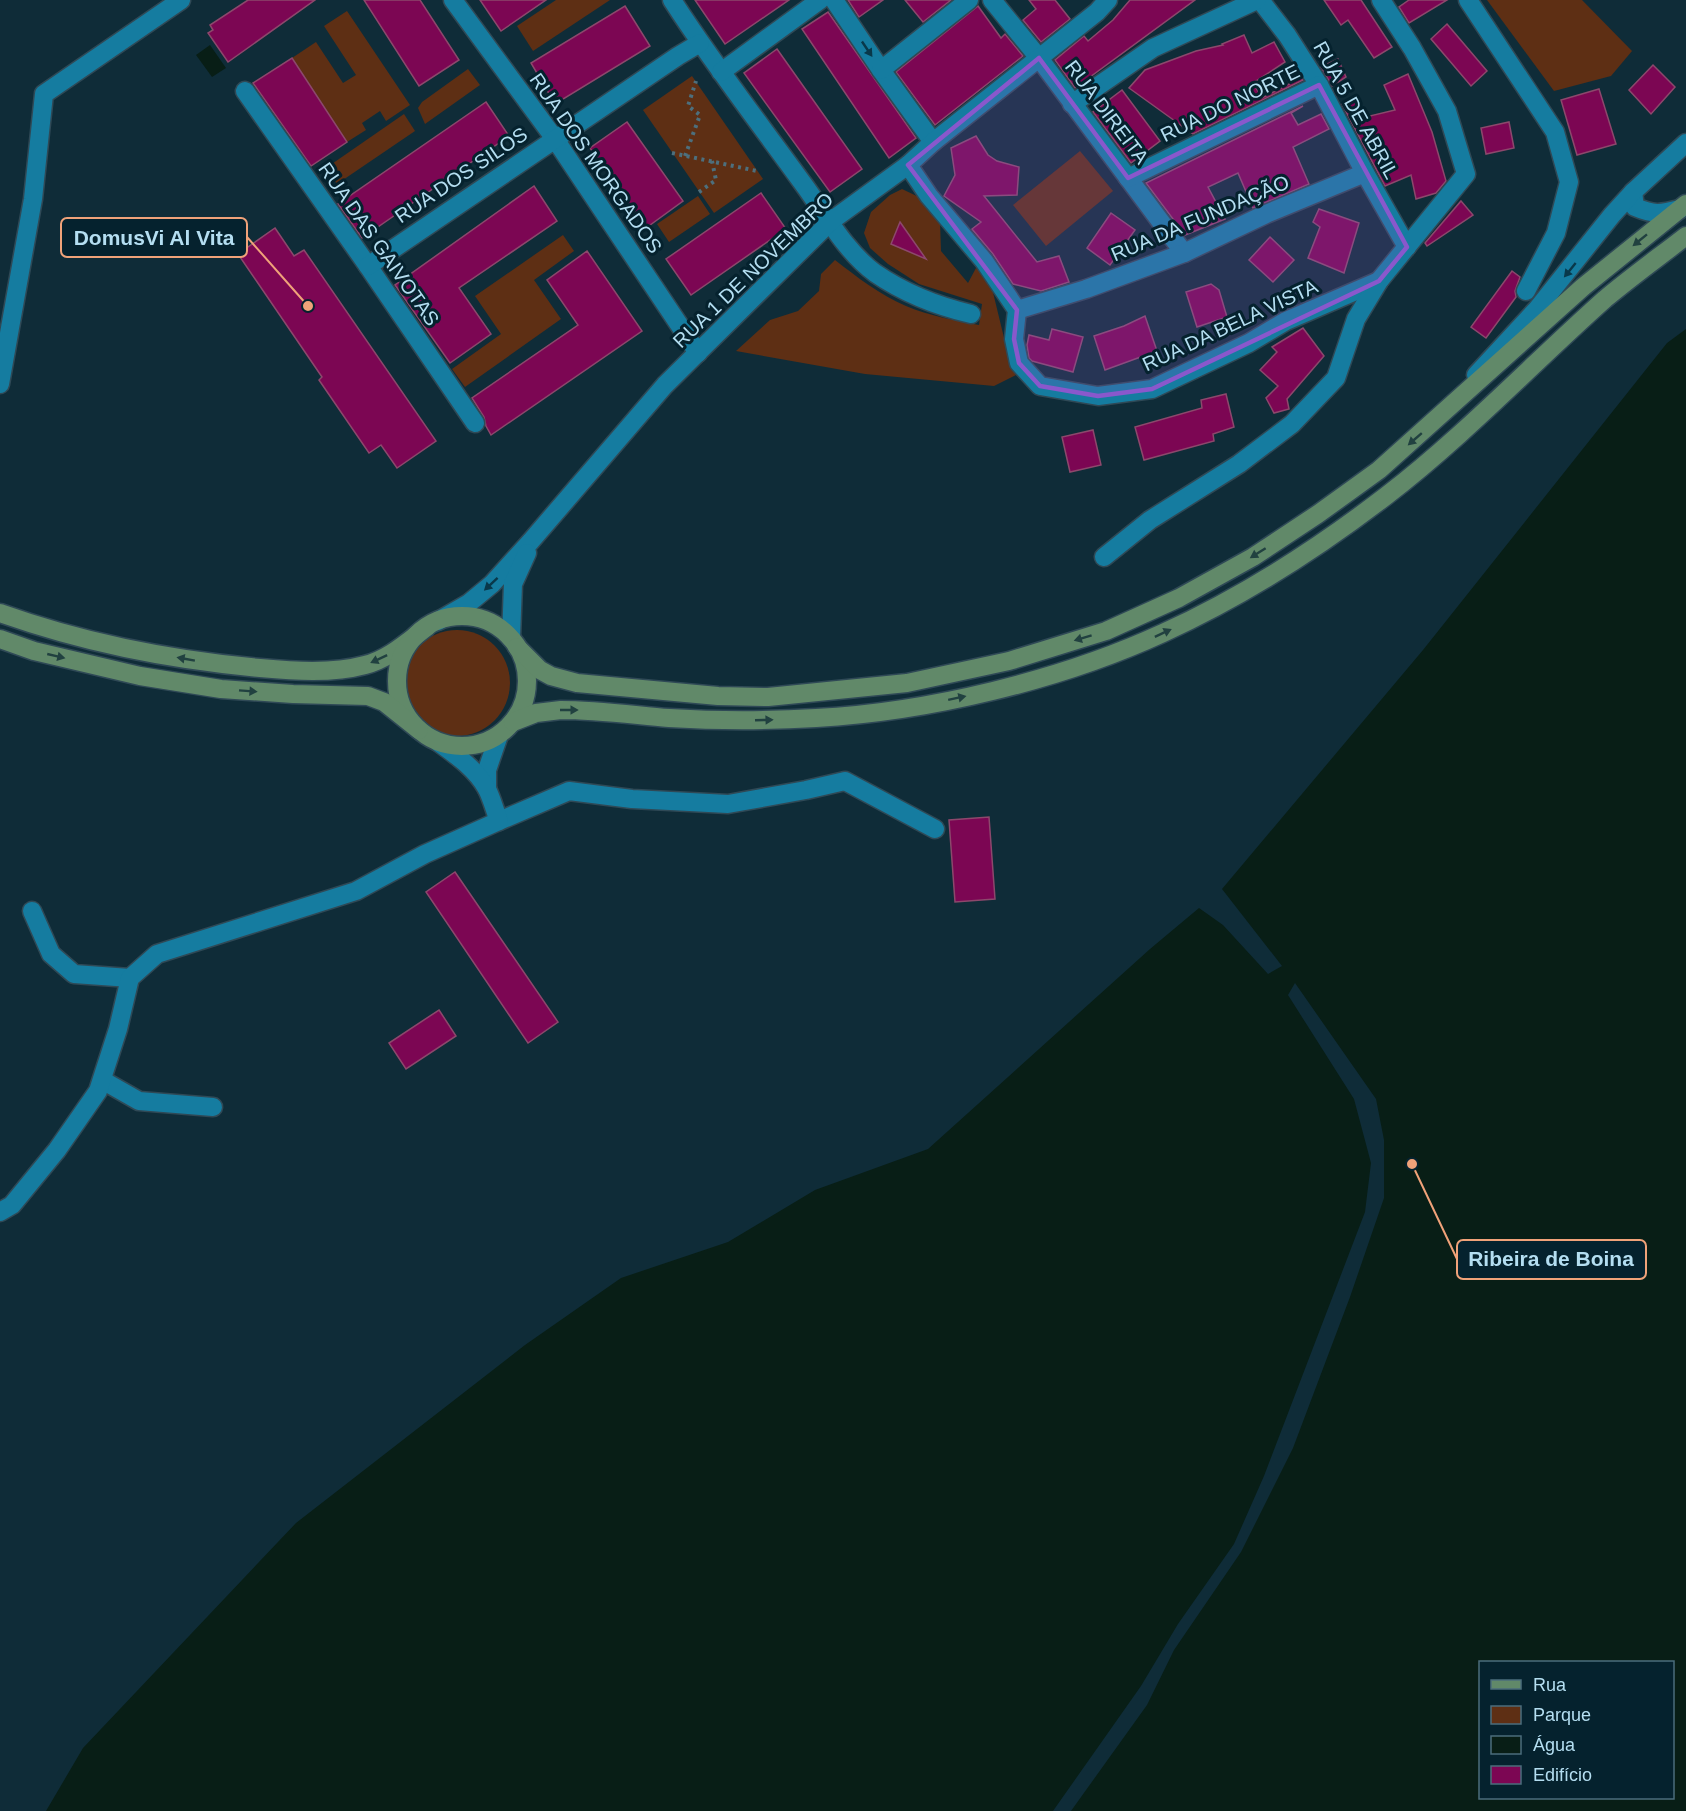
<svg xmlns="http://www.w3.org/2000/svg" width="1686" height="1811" viewBox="0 0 1686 1811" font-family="Arial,sans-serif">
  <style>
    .green { fill: #5e2f14 }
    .water { fill: #081e16; fill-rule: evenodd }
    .building { fill: #7c0653; stroke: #8c486c; stroke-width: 1.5 }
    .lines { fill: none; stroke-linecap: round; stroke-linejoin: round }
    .minor-casing { stroke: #2f4956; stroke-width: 21 }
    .major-casing { stroke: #2f4956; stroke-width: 21 }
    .path { stroke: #4d6f7d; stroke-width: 4; stroke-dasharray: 3 4.5; stroke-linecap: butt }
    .minor { stroke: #157ca0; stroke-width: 18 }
    .major { stroke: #618969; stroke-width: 18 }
    .oneway { fill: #09384a }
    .oneway2 { fill: #214140 }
    .marked { fill: #8958cc; fill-opacity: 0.2; stroke: #8958cc; stroke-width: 4.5; stroke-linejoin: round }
    .labels { text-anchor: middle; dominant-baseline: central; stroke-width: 6; stroke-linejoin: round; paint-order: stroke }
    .street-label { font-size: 20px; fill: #b4def1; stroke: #05222e }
    .leader { fill: none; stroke: #f0a279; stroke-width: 2 }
    .callout-dot { fill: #f0a279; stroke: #05222e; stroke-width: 2 }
    .callout { fill: #05222e; stroke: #f0a279; stroke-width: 2 }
    .callout-label { font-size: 21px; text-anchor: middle; font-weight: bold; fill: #b4def1 }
  </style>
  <rect width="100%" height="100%" fill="#0f2c38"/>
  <g class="green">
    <path d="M556,0h54l-77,51 -16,-25z"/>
    <path d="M1487,0h95l50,51 -21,25 -57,15z"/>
    <path d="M347,11l63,94 -24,16 -6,-10 -18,12 4,7 -19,12 -55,-84 24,-16 27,41 13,-8 -32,-49z"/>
    <path d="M468,69l12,16 -55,39 -7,-16 4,-6z"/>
    <path d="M692,76l71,103 -49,34 -71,-103z"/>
    <path d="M404,114l11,17 -78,53 -11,-16z"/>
    <path d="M1080,151l33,40 -67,55 -33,-41z"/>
    <path d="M902,189l21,10 17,22 1,30 27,32 8,-15 14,12 16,66 10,29 -22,11 -129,-12 -129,-23 34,-31 28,-9 21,-20 2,-17 14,-14c22,17 45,35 71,46 23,10 49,14 73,19l3,-21 -63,-20 -31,-20 -18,-16 -6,-15 7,-21 19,-17z"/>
    <path d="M698,196l12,18 -41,28 -12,-18z"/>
    <path d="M563,235l11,16 -40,29 27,39 -96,68 -13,-18 49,-35 -26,-38z"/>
    <circle cx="457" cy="683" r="53"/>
  </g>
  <g class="water">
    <path d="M210,45l16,23 -14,9 -16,-22z"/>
    <path d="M1686,329v1482h-615l76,-106 27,-55 67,-98 52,-104 57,-151 34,-99v-58l-8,-41 -81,-116 -7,12 66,104 17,64 -6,49 -101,264 -30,68 -56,80 -37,62 -88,125h-1007l37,-63 213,-225 229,-178 96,-67 107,-36 87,-52 113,-41 222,-200 49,-41 24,17 45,49 14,-8 -60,-77 201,-239 244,-307zM1672,1662v136h-192v-136z"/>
  </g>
  <g class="building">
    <path d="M248,0h67l-87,62 -20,-29 5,-3 -3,-5z"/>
    <path d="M364,0h56l39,60 -40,26z"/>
    <path d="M480,0h66l-45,31z"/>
    <path d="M695,0h94l-64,44z"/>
    <path d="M848,0h35l-24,17z"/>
    <path d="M905,0h46l-28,22z"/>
    <path d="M1029,0h26l15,19 -29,23 -18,-22 13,-11z"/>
    <path d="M1130,0h65l-120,88 -20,-28 29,-24 4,5 25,-21z"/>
    <path d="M1324,0h37l31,47 -18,11 -26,-38 -7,5z"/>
    <path d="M1409,0h38l-38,23 -10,-16z"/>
    <path d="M625,6l25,40 -95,58 -24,-41z"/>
    <path d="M978,6l23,32 4,-4 18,22 -88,69 -39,-53z"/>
    <path d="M828,12l88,126 -27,20 -87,-129z"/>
    <path d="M1447,24l40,47 -16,15 -40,-47z"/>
    <path d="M1244,35l8,18 22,-11 11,20 -32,21 9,15 39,-20 2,2 -110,54 -64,-46 16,-18 51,-19 27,-6 -1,-1z"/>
    <path d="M777,49l85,120 -32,23 -86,-119z"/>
    <path d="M292,58l55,84 -36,24 -58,-83z"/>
    <path d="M1338,59l8,18 -14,9 -11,-19z"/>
    <path d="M1653,65l22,22 -24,27 -22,-24z"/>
    <path d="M1408,74l24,58 14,49 -10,12 -20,6 -5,-24 -26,11 -43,-82 14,-6 10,19 29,-7 -11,-25z"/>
    <path d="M1599,89l17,55 -39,11 -16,-55z"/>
    <path d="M1122,90l38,51 -29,22 -38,-51z"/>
    <path d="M486,102l23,34 -147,102 -24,-34z"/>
    <path d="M1303,106l-12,7 7,12 23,-11 8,15 -36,18 16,37 -56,24 -15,-35 -30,14 17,32 -40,16 -39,-52z"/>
    <path d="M627,122l56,79 -37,27 -56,-80z"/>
    <path d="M1509,122l5,26 -28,6 -5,-26z"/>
    <path d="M976,136l12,19 9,6 22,6 -2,28 -33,1 53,66 22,-6 10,26 -28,9 -28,-7 -20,-30 -21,-25 9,-7 -37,-26 11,-21 -4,-27z"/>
    <path d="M534,186l23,35 -98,67 32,46 -41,29 -55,-78z"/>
    <path d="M761,193l25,36 -95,66 -25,-36z"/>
    <path d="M1461,201l12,14 -46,31 -2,-3z"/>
    <path d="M1319,209l40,14 -15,50 -36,-15 12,-31 -7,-5z"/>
    <path d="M1111,213l24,17 -25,35 -23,-17z"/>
    <path d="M900,222l26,37 -35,-15z"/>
    <path d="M275,228l19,28 10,-6 132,191 -39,27 -16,-23 -12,8 -50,-73 3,-3 -84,-123z"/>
    <path d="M1270,237l24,23 -21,22 -24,-22z"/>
    <path d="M587,251l55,80 -151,104 -5,-9 -2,-9 -12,-19 106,-73 -31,-45z"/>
    <path d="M1512,271l8,6 -5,14 1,6 -30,41 -15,-11z"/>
    <path d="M1211,284l8,6 8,27 -30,10 -11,-35z"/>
    <path d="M1145,316l12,35 -52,19 -11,-34 30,-10z"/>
    <path d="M1303,328l21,28 -37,43 2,10 -15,4 -8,-15 12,-12 -18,-16 17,-18 -5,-5z"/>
    <path d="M1052,329l31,8 -10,35 -41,-11 -3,-3 -2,-13 2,-10 20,5z"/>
    <path d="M1226,394l8,33 -21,7 1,7 -70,19 -9,-33 67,-19 -1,-8z"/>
    <path d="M1093,430l8,35 -31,7 -8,-35z"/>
    <path d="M989,817l6,82 -40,3 -6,-82z"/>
    <path d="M455,872l103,150 -30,21 -102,-151z"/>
    <path d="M439,1010l17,26 -50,33 -17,-26z"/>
  </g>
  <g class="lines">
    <g class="minor-casing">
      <g id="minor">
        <path d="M453,0l102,139 143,214"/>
        <path d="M672,0c41,64 88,124 132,185 22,30 41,66 71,88 29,20 62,33 96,41"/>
        <path d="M834,0l47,70 52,72"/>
        <path d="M992,0l47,58 145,195"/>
        <path d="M1260,0l27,35 32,50 46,88 42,74"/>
        <path d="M1468,0l87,132 14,50 -13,51 -30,58"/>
        <path d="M881,70l88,-70"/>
        <path d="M721,72l99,-72"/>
        <path d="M245,91l123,175 107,157"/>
        <path d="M1072,104l81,-56 104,-48"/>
        <path d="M908,165l21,31 55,65 33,49 -3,29 5,24 21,23 58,10 54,-7 97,-46 37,-22 93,-40"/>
        <path d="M1128,178l191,-93"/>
        <path d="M1633,192l2,15c19,8 25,7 45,2"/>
        <path d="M368,266l310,-210 22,-13"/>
        <path d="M1017,310l69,-21 98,-36 82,-39 99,-41"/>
        <path d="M1476,375l61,-66 75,-94 21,-23 53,-49"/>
        <path d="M0,384l33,-185 11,-105 137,-94"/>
        <path d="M1104,557l46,-37 89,-56 53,-40 44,-46 20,-59 23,-38 87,-107 -19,-63 -35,-63 -31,-48"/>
        <path d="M438,621l31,-18 23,-19 39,-43 134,-156 166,-164 77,-56 25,-23 164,-130 11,-12"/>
        <path d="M511,638l2,-54 14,-31"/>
        <path d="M487,789v-19l12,-35"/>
        <path d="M499,821l70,-30 63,8 96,5 78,-14 39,-9 90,48"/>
        <path d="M32,911l19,43 23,20 56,4"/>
        <path d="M102,1080l37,21 74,6"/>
        <path d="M0,1212l12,-7 45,-55 41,-59 20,-62 12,-51 27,-24 199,-63 69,-37 74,-33c-4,-10 -7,-22 -12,-32 -11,-20 -31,-34 -49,-47"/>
      </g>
    </g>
    <g class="major-casing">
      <g id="major">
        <path d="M0,613c84,30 171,47 260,55 33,3 72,6 105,-3 24,-6 43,-24 62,-38"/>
        <circle cx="462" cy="681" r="65"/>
        <path d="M0,639l34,12 106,25 81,13 72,5 75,2 16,6 35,28"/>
        <path d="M517,647l23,23 11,6 26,7 141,13 50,1 139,-14 102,-22 97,-30 73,-33 74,-41 65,-43 61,-44 204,-183 103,-83"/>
        <path d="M513,722l23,-9 25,-3c36,0 72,5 108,8 49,3 98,3 147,0 112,-6 245,-38 347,-85 79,-36 154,-84 223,-137 78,-60 146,-132 219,-197 26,-22 54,-42 81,-63"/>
      </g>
    </g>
    <g class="path">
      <path d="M672,153l85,18"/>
      <path d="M685,156l15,-41 -12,-9 8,-25"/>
      <path d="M699,192l17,-12 -4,-19"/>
    </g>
    <use href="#minor" class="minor"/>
    <use href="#major" class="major"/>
  </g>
  <defs><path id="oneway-solid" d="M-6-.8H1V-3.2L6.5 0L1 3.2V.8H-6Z" transform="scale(1.5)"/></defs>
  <g class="oneway">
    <use href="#oneway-solid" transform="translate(867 49) rotate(56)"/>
    <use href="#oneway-solid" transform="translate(1570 270) rotate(129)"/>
    <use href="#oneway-solid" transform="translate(491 584) rotate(137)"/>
  </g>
  <g class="oneway2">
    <use href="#oneway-solid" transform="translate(1640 240) rotate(141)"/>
    <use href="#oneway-solid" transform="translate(1415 439) rotate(139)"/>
    <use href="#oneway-solid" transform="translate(1258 553) rotate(148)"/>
    <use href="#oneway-solid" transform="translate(1163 633) rotate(-25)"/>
    <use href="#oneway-solid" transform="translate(1083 638) rotate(163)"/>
    <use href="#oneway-solid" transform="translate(56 656) rotate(13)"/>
    <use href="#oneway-solid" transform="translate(186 659) rotate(-170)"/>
    <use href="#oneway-solid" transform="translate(379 659) rotate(155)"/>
    <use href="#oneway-solid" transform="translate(248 691) rotate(4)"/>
    <use href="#oneway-solid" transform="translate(957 698) rotate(-12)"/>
    <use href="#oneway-solid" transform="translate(569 710)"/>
    <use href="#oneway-solid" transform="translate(764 720) rotate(-2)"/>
  </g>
  <path class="marked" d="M1039,58l89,120 191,-93 88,162 -28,34 -227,108 -54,7 -58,-10 -21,-23 -5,-24 3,-29 -109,-145z"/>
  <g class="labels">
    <g class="street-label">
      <text transform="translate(1230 103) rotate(-26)">RUA DO NORTE</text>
      <text transform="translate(1356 110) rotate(61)">RUA 5 DE ABRIL</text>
      <text transform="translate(1107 112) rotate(53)">RUA DIREITA</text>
      <text transform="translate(596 163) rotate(55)">RUA DOS MORGADOS</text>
      <text transform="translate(461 175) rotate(-34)">RUA DOS SILOS</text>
      <text transform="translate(1200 218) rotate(-23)">RUA DA FUNDAÇÃO</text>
      <text transform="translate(379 244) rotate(55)">RUA DAS GAIVOTAS</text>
      <text transform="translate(753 270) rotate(-44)">RUA 1 DE NOVEMBRO</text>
      <text transform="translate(1230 325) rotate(-25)">RUA DA BELA VISTA</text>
    </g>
  </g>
  <path class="leader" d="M308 306L247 237M1412 1164L1457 1259"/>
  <g class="callout-dot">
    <circle cx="308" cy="306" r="6"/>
    <circle cx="1412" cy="1164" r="6"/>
  </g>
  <g class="callout">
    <rect x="61" y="218" width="186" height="39" rx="6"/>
    <rect x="1457" y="1240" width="189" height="39" rx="6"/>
  </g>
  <g class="callout-label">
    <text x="154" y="245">DomusVi Al Vita</text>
    <text x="1551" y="1266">Ribeira de Boina</text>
  </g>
  <rect x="1479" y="1661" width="195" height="138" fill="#05222e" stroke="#4b6d7c" stroke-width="1.5"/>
  <rect x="1491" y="1680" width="30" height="9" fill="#618969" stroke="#4b6d7c" stroke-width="1.5"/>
  <text x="1533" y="1691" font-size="18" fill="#b4def1">Rua</text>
  <rect x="1491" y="1706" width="30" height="18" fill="#5e2f14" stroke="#4b6d7c" stroke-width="1.5"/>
  <text x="1533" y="1721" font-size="18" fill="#b4def1">Parque</text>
  <rect x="1491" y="1736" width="30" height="18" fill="#081e16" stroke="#4b6d7c" stroke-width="1.5"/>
  <text x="1533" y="1751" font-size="18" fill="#b4def1">Água</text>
  <rect x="1491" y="1766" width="30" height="18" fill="#7c0653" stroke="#4b6d7c" stroke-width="1.5"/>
  <text x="1533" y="1781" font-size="18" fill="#b4def1">Edifício</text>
</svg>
